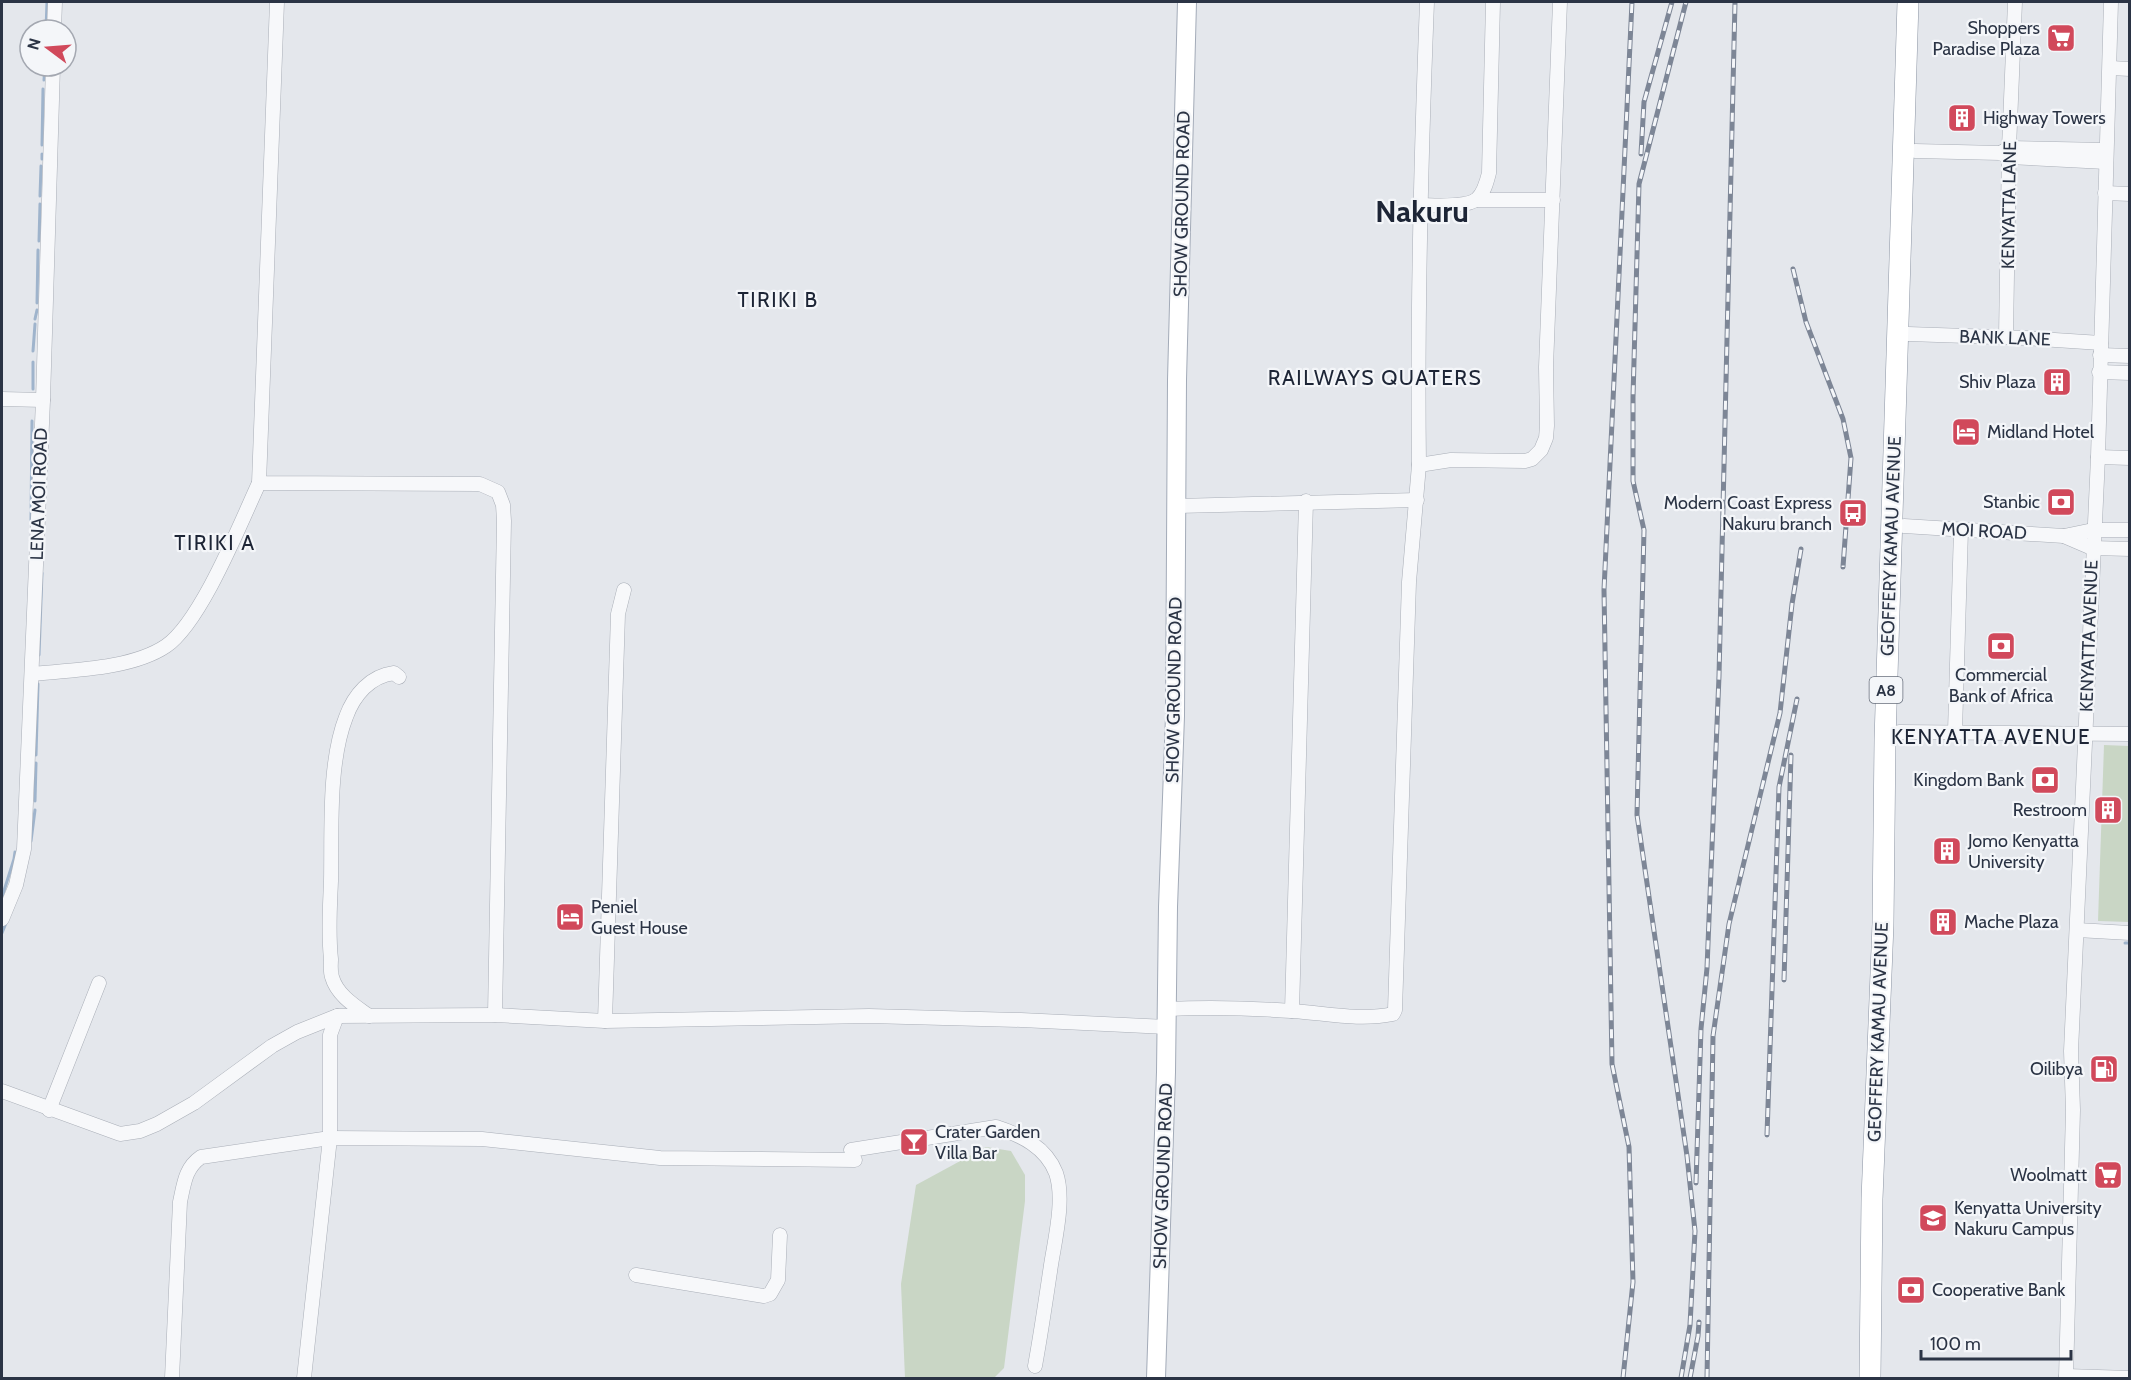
<svg xmlns="http://www.w3.org/2000/svg" width="2131" height="1380" viewBox="0 0 2131 1380" font-family="Cabin,sans-serif">
  <style>
    .green { fill: #c9d6c5 }
    .lines { fill: none; stroke-linecap: round; stroke-linejoin: round }
    .stream { stroke: #9fb4cc; stroke-width: 3 }
    .minor-casing { stroke: #a9aeb7; stroke-width: 15 }
    .major-casing { stroke: #a3abb8; stroke-width: 20 }
    .highway-casing { stroke: #8b94a3; stroke-width: 22 }
    .minor { stroke: #f7f8fa; stroke-width: 14 }
    .major { stroke: #fff; stroke-width: 18 }
    .highway { stroke: #fff; stroke-width: 21 }
    .rail-casing { stroke: #7d8696; stroke-width: 5 }
    .rail { stroke: #f4f6f9; stroke-width: 3; stroke-dasharray: 9; stroke-linecap: butt }
    .labels { text-anchor: middle; dominant-baseline: central; stroke-width: 4.5; stroke-linejoin: round; paint-order: stroke }
    .shield { fill: #f4f6f9; stroke: #676e7b; stroke-width: 1.5 }
    .shield-label { font-size: 16px; font-weight: bold; fill: #2b3445 }
    .poi-label { font-size: 18px; fill: #2b3445; stroke: #f4f6f9; text-anchor: end }
    .street-label { font-size: 18px; fill: #2b3445; stroke: #f4f6f9 }
    .quarter-label { font-size: 21px; letter-spacing: 1.5px; fill: #1d2536; stroke: #f4f6f9 }
    .town-label { font-size: 30px; font-weight: bold; fill: #1d2536; stroke: #f4f6f9 }
  </style>
  <rect width="100%" height="100%" fill="#e4e7ec"/>
  <g class="green">
    <path d="M2104,745l25,1v176l-31,-1z"/>
    <path d="M986,1147l25,4 14,24v26l-21,167 -10,10h-89l-4,-94 15,-99z"/>
  </g>
  <g class="lines">
    <g class="stream">
      <path d="M46,30l1,-28"/>
      <path d="M44,80l1,-14"/>
      <path d="M42,145l1,-56"/>
      <path d="M42,159v-5"/>
      <path d="M40,196l1,-30"/>
      <path d="M39,241l1,-37"/>
      <path d="M37,303l1,-53"/>
      <path d="M35,319l2,-9"/>
      <path d="M33,351l2,-27"/>
      <path d="M33,389v-27"/>
      <path d="M31,521l1,-100"/>
      <path d="M39,655l3,-82"/>
      <path d="M36,755l2,-71"/>
      <path d="M35,801l1,-38"/>
      <path d="M31,841l4,-31"/>
      <path d="M2,897l12,-38 1,-7"/>
      <path d="M2,933l4,-10"/>
      <path d="M2125,943h5"/>
    </g>
    <g class="minor-casing">
      <g id="minor">
        <path d="M277,2l-18,481 221,1 18,8 5,13 1,16 -9,494"/>
        <path d="M54,30l1,-28"/>
        <path d="M2110,68l20,1"/>
        <path d="M1915,151l85,2 9,4 97,5"/>
        <path d="M2002,152l7,-4 97,2"/>
        <path d="M2105,193l25,1"/>
        <path d="M1476,200h77"/>
        <path d="M1420,205c13,0 47,3 57,-6 7,-6 10,-18 12,-26l4,-171"/>
        <path d="M1908,334l117,4 76,5"/>
        <path d="M2006,337l3,-189 6,-146"/>
        <path d="M2100,355l30,1"/>
        <path d="M2099,372l31,1"/>
        <path d="M2,399l41,1"/>
        <path d="M2098,457l32,1"/>
        <path d="M1419,465c-2,-155 2,-309 8,-463"/>
        <path d="M1177,506l240,-6"/>
        <path d="M1904,526l160,10 29,-6h37"/>
        <path d="M2064,536l28,12 38,1"/>
        <path d="M32,674c40,-4 100,-5 134,-28 35,-24 74,-122 93,-163"/>
        <path d="M1955,731l6,-201"/>
        <path d="M1899,732l231,2"/>
        <path d="M2,919l14,-34 8,-36 19,-449 10,-334"/>
        <path d="M2077,930l53,3"/>
        <path d="M1167,1009c41,-2 83,-1 125,2 33,2 67,10 101,3l2,-4 14,-428 10,-117 32,-5 74,1 7,-2 9,-9 5,-12 1,-12 -1,-59 14,-365"/>
        <path d="M1292,1011l14,-510"/>
        <path d="M369,1016c-14,-10 -32,-21 -37,-39 -2,-6 -1,-13 -1,-18 -3,-27 -1,-52 0,-78 1,-51 -3,-118 15,-164 8,-22 24,-41 48,-44l5,4"/>
        <path d="M605,1021l13,-407 6,-24"/>
        <path d="M2,1091l118,43 20,-3 17,-7 37,-21 78,-57 25,-14 40,-16 158,-1 110,6 264,-5 152,4 146,7"/>
        <path d="M49,1110l50,-127"/>
        <path d="M851,1150l145,-23c25,8 50,20 60,46 9,26 -1,66 -5,92 -5,34 -10,68 -16,101"/>
        <path d="M636,1275l128,21 6,-2 8,-14 2,-45"/>
        <path d="M2066,1376l64,2"/>
        <path d="M172,1378l8,-176c4,-18 5,-34 21,-45l129,-19 152,1 178,19 195,2"/>
        <path d="M304,1378l26,-240v-103l7,-19"/>
        <path d="M2066,1378l7,-268 -2,-59 27,-594 13,-455"/>
      </g>
    </g>
    <g class="major-casing">
      <path id="major" d="M1156,1378l10,-306 2,-165 7,-191 2,-336 10,-378"/>
    </g>
    <g class="highway-casing">
      <path id="highway" d="M1870,1378l2,-179 11,-275 2,-184 23,-738"/>
    </g>
    <use href="#minor" class="minor"/>
    <use href="#major" class="major"/>
    <use href="#highway" class="highway"/>
    <g class="rail-casing">
      <g id="rail">
        <path d="M1641,154l3,-52 28,-100"/>
        <path d="M1793,269l13,53 37,97 8,39 -8,109"/>
        <path d="M1784,980l7,-225"/>
        <path d="M1767,1135l12,-348 18,-88"/>
        <path d="M1696,1183l5,-154 6,-61 12,-292 16,-674"/>
        <path d="M1623,1378l10,-96 -4,-135 -17,-83 -8,-474 28,-588"/>
        <path d="M1681,1378l9,-53 5,-94 -8,-75 -50,-341 7,-285 -11,-49v-84l6,-213 47,-182"/>
        <path d="M1690,1378l8,-42 1,-14"/>
        <path d="M1707,1378l6,-342 16,-112 51,-211 12,-109 9,-55"/>
      </g>
    </g>
    <use href="#rail" class="rail"/>
  </g>
  <defs>
    <g id="supermarket-square" transform="scale(1.5)"><rect x="-9" y="-9" width="18" height="18" rx="4" fill="#d1495b" stroke="#f4f6f9"/><path d="M-6-5.5h2.5l.6 2H6L4.5 2H-2.5L-4.4-4H-6ZM-1.5 3.2a1.3 1.3 0 1 0 .1 0ZM3 3.2a1.3 1.3 0 1 0 .1 0Z" fill="#fff"/></g>
    <g id="building-square" transform="scale(1.5)"><rect x="-9" y="-9" width="18" height="18" rx="4" fill="#d1495b" stroke="#f4f6f9"/><path d="M-4-6H4V6H1V3H-1V6H-4ZM-2.5-4.3h1.7v1.8h-1.7ZM.8-4.3h1.7v1.8H.8ZM-2.5-1h1.7V.8h-1.7ZM.8-1h1.7V.8H.8Z" fill="#fff"/></g>
    <g id="hotel-square" transform="scale(1.5)"><rect x="-9" y="-9" width="18" height="18" rx="4" fill="#d1495b" stroke="#f4f6f9"/><path d="M-6-4.5h1.5V1H6V5H4.5V3h-9V5H-6ZM-4 0a1.8 1.8 0 1 1 3.6 0ZM.5 0V-2.5h3Q6-2.5 6 0Z" fill="#fff"/></g>
    <g id="bank-square" transform="scale(1.5)"><rect x="-9" y="-9" width="18" height="18" rx="4" fill="#d1495b" stroke="#f4f6f9"/><path d="M-6-4H6V4H-6ZM0-2.3a2.3 2.3 0 1 0 0 4.6a2.3 2.3 0 1 0 0-4.6Z" fill="#fff"/></g>
    <g id="bus-square" transform="scale(1.5)"><rect x="-9" y="-9" width="18" height="18" rx="4" fill="#d1495b" stroke="#f4f6f9"/><path d="M-5-6H5V4H4V6H2V4H-2V6H-4V4H-5ZM-3.5-4V0h7V-4ZM-3.5 1.2v1.5H-2V1.2ZM2 1.2v1.5H3.5V1.2Z" fill="#fff"/></g>
    <g id="fuel-square" transform="scale(1.5)"><rect x="-9" y="-9" width="18" height="18" rx="4" fill="#d1495b" stroke="#f4f6f9"/><path d="M-5.5-6h7V0h2V4h1.3V-2.5L3-4.5l.8-.8L6-3V5H2.5V1h-1V6h-7ZM-4.2-4.7v3.2H.2V-4.7Z" fill="#fff"/></g>
    <g id="bar-square" transform="scale(1.5)"><rect x="-9" y="-9" width="18" height="18" rx="4" fill="#d1495b" stroke="#f4f6f9"/><path d="M-6-5H6L.8 .8V4.5H3.5V6h-7V4.5H-.8V.8Z" fill="#fff"/></g>
    <g id="university-square" transform="scale(1.5)"><rect x="-9" y="-9" width="18" height="18" rx="4" fill="#d1495b" stroke="#f4f6f9"/><path d="M0-5L7-2L0 1L-7-2ZM-4 1L0 2.5L4 1V4Q0 6-4 4Z" fill="#fff"/></g>
  </defs>
  <g fill-rule="evenodd">
    <use href="#supermarket-square" x="2061" y="38"/>
    <use href="#building-square" x="1962" y="118"/>
    <use href="#building-square" x="2057" y="382"/>
    <use href="#hotel-square" x="1966" y="432"/>
    <use href="#bank-square" x="2061" y="502"/>
    <use href="#bus-square" x="1853" y="513"/>
    <use href="#bank-square" x="2001" y="646"/>
    <use href="#bank-square" x="2045" y="780"/>
    <use href="#building-square" x="2108" y="810"/>
    <use href="#building-square" x="1947" y="851"/>
    <use href="#hotel-square" x="570" y="917"/>
    <use href="#building-square" x="1943" y="922"/>
    <use href="#fuel-square" x="2104" y="1069"/>
    <use href="#bar-square" x="914" y="1142"/>
    <use href="#supermarket-square" x="2108" y="1175"/>
    <use href="#university-square" x="1933" y="1218"/>
    <use href="#bank-square" x="1911" y="1290"/>
  </g>
  <g class="labels">
    <rect class="shield" x="1869.5" y="677" width="33" height="26" rx="4.5"/>
    <g class="shield-label">
      <text x="1886" y="690">A8</text>
    </g>
    <g class="poi-label">
      <text x="2040" y="28">Shoppers<tspan x="2040" dy="21">Paradise Plaza</tspan></text>
      <text x="1983" y="118" text-anchor="start">Highway Towers</text>
      <text x="2036" y="382">Shiv Plaza</text>
      <text x="1987" y="432" text-anchor="start">Midland Hotel</text>
      <text x="2040" y="502">Stanbic</text>
      <text x="1832" y="503">Modern Coast Express<tspan x="1832" dy="21">Nakuru branch</tspan></text>
      <text x="2001" y="675" text-anchor="middle">Commercial<tspan x="2001" dy="21">Bank of Africa</tspan></text>
      <text x="2024" y="780">Kingdom Bank</text>
      <text x="2087" y="810">Restroom</text>
      <text x="1968" y="841" text-anchor="start">Jomo Kenyatta<tspan x="1968" dy="21">University</tspan></text>
      <text x="591" y="907" text-anchor="start">Peniel<tspan x="591" dy="21">Guest House</tspan></text>
      <text x="1964" y="922" text-anchor="start">Mache Plaza</text>
      <text x="2083" y="1069">Oilibya</text>
      <text x="935" y="1132" text-anchor="start">Crater Garden<tspan x="935" dy="21">Villa Bar</tspan></text>
      <text x="2087" y="1175">Woolmatt</text>
      <text x="1954" y="1208" text-anchor="start">Kenyatta University<tspan x="1954" dy="21">Nakuru Campus</tspan></text>
      <text x="1932" y="1290" text-anchor="start">Cooperative Bank</text>
    </g>
    <g class="street-label">
      <text transform="translate(1182 204) rotate(-89)">SHOW GROUND ROAD</text>
      <text transform="translate(2009 205) rotate(-89)">KENYATTA LANE</text>
      <text transform="translate(2005 338) rotate(2)">BANK LANE</text>
      <text transform="translate(39 494) rotate(-88)">LENA MOI ROAD</text>
      <text transform="translate(1984 531) rotate(3)">MOI ROAD</text>
      <text transform="translate(1891 546) rotate(-88)">GEOFFERY KAMAU AVENUE</text>
      <text transform="translate(2089 636) rotate(-88)">KENYATTA AVENUE</text>
      <text transform="translate(1174 690) rotate(-89)">SHOW GROUND ROAD</text>
      <text transform="translate(1878 1032) rotate(-88)">GEOFFERY KAMAU AVENUE</text>
      <text transform="translate(1163 1176) rotate(-88)">SHOW GROUND ROAD</text>
    </g>
    <g class="quarter-label">
      <text x="778" y="299">TIRIKI B</text>
      <text x="1375" y="377">RAILWAYS QUATERS</text>
      <text x="215" y="542">TIRIKI A</text>
      <text x="1991" y="736">KENYATTA AVENUE</text>
    </g>
    <g class="town-label">
      <text x="1422" y="211">Nakuru</text>
    </g>
  </g>
  <rect width="2131" height="1380" fill="none" stroke="#2b3445" stroke-width="6"/>
  <g transform="translate(48 48) rotate(286)"><circle r="28" fill="#f4f6f9" stroke="#a4a8b1" stroke-width="1.5"/>
  <path d="M0-4.5L10 22L0 15L-10 22Z" fill="#d1495b"/>
  <text y="-9" font-size="16" font-weight="bold" text-anchor="middle" fill="#2b3445">N</text>
  </g>
  <path d="M1921 1350v9h150v-9" fill="none" stroke="#2b3445" stroke-width="3"/>
  <text x="1930" y="1350" font-size="18" fill="#2b3445" stroke="#f4f6f9" stroke-width="4.5" paint-order="stroke">100 m</text>
</svg>
